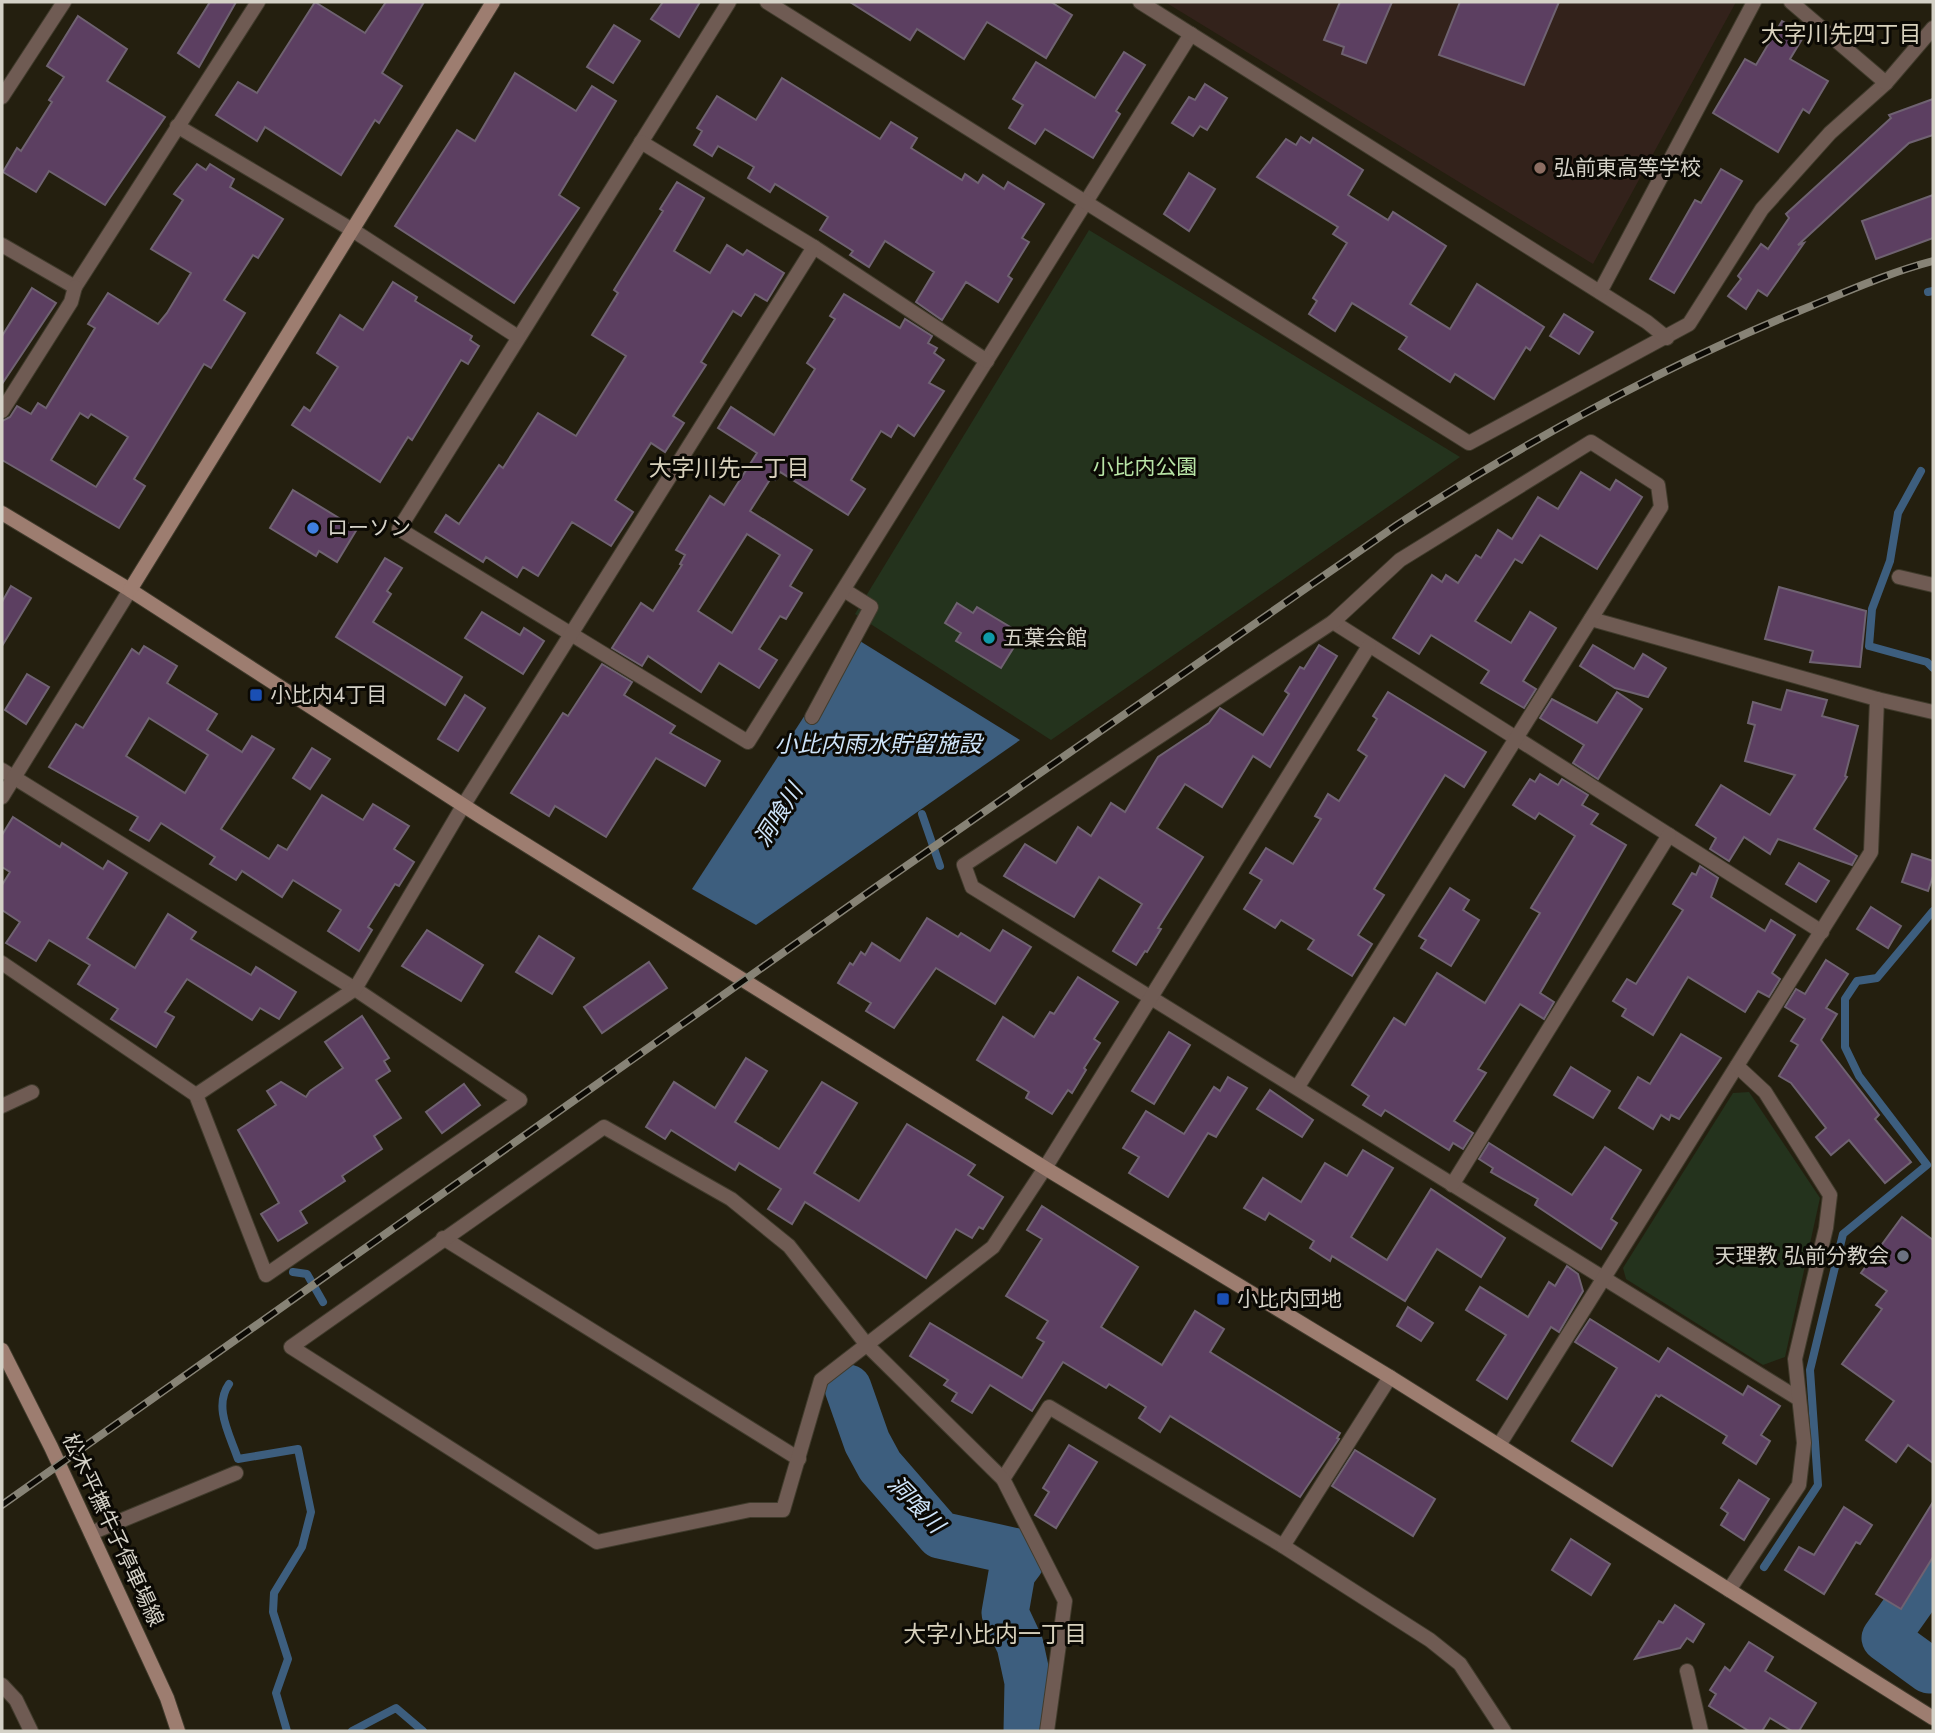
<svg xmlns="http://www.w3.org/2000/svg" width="1935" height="1733" viewBox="0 0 1935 1733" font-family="Jost,'Noto Sans JP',sans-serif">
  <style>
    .education { fill: #33221b }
    .green { fill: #24331d }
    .water { fill: #3d5e7e }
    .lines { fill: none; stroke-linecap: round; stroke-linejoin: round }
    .stream { stroke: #3d5e7e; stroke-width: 8 }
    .river { stroke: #3d5e7e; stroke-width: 47 }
    .building { fill: #5c3f61; stroke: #6f6271; stroke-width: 2; fill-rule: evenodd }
    .lane-casing { stroke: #403b2c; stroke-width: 16 }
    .street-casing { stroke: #403b2c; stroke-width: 16 }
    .secondary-casing { stroke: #403b2c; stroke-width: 16 }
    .lane { stroke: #6f5b53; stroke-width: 14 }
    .street { stroke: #6f5b53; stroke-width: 14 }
    .secondary { stroke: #9d7d70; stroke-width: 14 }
    .rail-casing { stroke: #878376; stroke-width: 8 }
    .rail { stroke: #0b0904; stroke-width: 5; stroke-dasharray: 16; stroke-linecap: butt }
    .education-dot { fill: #8d6e63; stroke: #0b0904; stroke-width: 2.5 }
    .shop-dot { fill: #3f7fe0; stroke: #0b0904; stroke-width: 2.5 }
    .culture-dot { fill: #0f9aa8; stroke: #0b0904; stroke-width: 2.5 }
    .transit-dot { fill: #1a4fb4; stroke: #0b0904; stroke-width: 2.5 }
    .worship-dot { fill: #6b7280; stroke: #0b0904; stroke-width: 2.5 }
    .labels { text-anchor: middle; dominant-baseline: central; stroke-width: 6; stroke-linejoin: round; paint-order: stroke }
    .poi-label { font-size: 21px; fill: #d4d1c7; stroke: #0b0904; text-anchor: start }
    .park-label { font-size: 21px; fill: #b8e4a6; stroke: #0b0904 }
    .street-label { font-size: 21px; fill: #d4d1c7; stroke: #0b0904 }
    .neighbourhood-label { font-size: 23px; fill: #d8d1bd; stroke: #0b0904 }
    .water-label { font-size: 23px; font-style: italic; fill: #cee4fa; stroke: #0b0904 }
  </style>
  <rect width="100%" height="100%" fill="#241f0f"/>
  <path class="education" d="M1165,2h571l-143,262z"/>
  <g class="green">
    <path d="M1089,230l371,227 -409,283 -196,-126z"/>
    <path d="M1749,1092l71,106 -35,159 -22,8 -137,-86 -3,-11 110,-175z"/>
  </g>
  <path class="water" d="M855,638l165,102 -264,185 -64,-36z"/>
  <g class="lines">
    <g class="stream">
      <path d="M1928,292l5,-1"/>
      <path d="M1921,471l-23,42 -8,48 -18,48 -3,37 58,16 6,6"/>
      <path d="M922,814l18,52"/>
      <path d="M293,1272l14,2 16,28"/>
      <path d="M229,1384c-16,23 1,51 9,75l60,-10 13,63 -9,35 -28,46 -1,19 15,47 -12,34 11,38"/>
      <path d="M1764,1567l54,-82 -8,-115 33,-136 84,-69 -68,-89 -14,-29v-48l12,-18 20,-3 56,-67"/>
      <path d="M352,1731l44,-23 27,23"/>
    </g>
    <g class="river">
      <path d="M848,1388l19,54 13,24 60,69 77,17 4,9 -9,12 -7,40 15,32 8,37 -1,49"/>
      <path d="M1929,1670l-44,-32 48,-68"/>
    </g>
  </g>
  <g class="building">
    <path d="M210,2h26l-37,65 -21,-14z"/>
    <path d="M315,2l50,31 21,-31h38l-42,71 20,13 -23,37 -4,-3 -34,55 -76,-48 -8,14 -41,-26 22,-33 19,11z"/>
    <path d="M663,2h37l-21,35 -28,-18z"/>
    <path d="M850,2h201l21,13 -26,43 -59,-36 -23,37 -47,-30 -7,11z"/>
    <path d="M1340,2h52l-26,61 -24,-9 2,-7 -20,-7z"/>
    <path d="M1460,2h99l-35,83 -85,-30z"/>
    <path d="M78,16l49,33 -20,32 58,36 -60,88 -56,-34 -13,21 -33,-20 14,-24 4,3 31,-49 -3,-2 15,-23 -17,-11z"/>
    <path d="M1782,21l23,13 -15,25 38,22 -19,32 -6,-4 -25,43 -65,-39 32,-54 11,6z"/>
    <path d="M614,25l26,16 -27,42 -26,-16z"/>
    <path d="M1124,52l21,13 -29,46 4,3 -27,44 -48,-29 -10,15 -26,-16 14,-23 -10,-6 23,-37 59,36z"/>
    <path d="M515,73l61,38 16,-25 24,15 -57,94 20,13 -65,95 -119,-77 62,-96 18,11z"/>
    <path d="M782,78l98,61 11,-17 26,16 -6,10 51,32 3,-6 13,9 5,-8 21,14 4,-7 36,22 -22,34 7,4 -21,34 4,3 -14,23 -32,-20 -24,38 -26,-18 18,-30 -49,-31 -16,26 -19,-12 3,-4 -33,-21 8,-13 -53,-33 -5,8 -22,-14 6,-11 -36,-21 -6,10 -18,-11 8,-14 -5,-3 20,-32 39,24z"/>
    <path d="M1205,84l22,14 -20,32 -7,-4 -7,10 -21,-13 17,-26 6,3z"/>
    <path d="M1933,99v36l-24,8 -111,102 6,-2 -37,53 -9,-6 -12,19 -18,-13 13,-17 -3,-3 23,-32 7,5 21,-31 -3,-4 105,-96 -2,-3z"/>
    <path d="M1301,137l9,6 3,-5 50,32 -15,25 40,25 5,-8 53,34 -36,58 40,25 27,-45 67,43 -14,23 -4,-3 -32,52 -39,-25 -5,8 -51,-33 8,-12 -55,-34 -17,28 -26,-17 8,-13 -4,-3 34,-55 -14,-9 5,-7 -81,-50 29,-38 10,6z"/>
    <path d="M197,164l9,6 4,-6 24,15 -4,8 53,32 -25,39 -5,-3 -29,45 21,13 -34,55 -7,-4 -70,115 11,7 -26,42 -117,-68v-39l8,-4 7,-11 14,8 7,-11 8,5 49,-80 -7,-4 20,-31 50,31 9,-11 24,-40 -40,-24 32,-49 -9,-6zM80,413l8,5 3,-4 37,23 -32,50 -45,-27z"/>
    <path d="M1721,169l21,12 -68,112 -24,-14 45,-79 6,3z"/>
    <path d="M1189,173l26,16 -26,42 -25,-17z"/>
    <path d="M677,182l27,16 -30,53 36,22 17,-28 16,10 4,-5 37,23 -17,28 -12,-7 -14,22 -8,-5 -32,51 5,3 -33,51 11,7 -19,29 -14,-9 -36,57 18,12 -22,34 -39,-24 -34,54 -15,-9 -6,10 -31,-20 -3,5 -48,-30 11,-17 13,9 40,-59 4,3 35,-55 38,23 50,-80 -34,-21 26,-42 -4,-3 49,-79 -3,-2z"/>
    <path d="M1933,195v43l-57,21 -14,-38z"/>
    <path d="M393,282l24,15 -2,4 57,35 -2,4 9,6 -11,18 -7,-4 -49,80 -4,-3 -28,45 -88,-57 12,-18 6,4 28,-44 -21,-14 23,-38 23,15z"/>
    <path d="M32,288l24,15 -54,81v-48z"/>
    <path d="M844,294l56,34 5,-9 27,17 -4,7 9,5 -3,5 10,7 -15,23 15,8 -30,45 -16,-11 -7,12 -10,-6 -30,49 14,9 -17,26 -68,-43 -5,8 -4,-2 -21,33 62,39 -22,36 12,7 -16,26 -6,-3 -21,33 18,11 -18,28 -40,-25 -18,29 -53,-36 -6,10 -30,-18 29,-45 12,8 29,-46 -2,-1 5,-9 -9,-5 34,-54 14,9 33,-52 -39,-25 13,-21 43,28 41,-66 -8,-6 28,-44 -5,-3zM747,534l33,21 -48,78 -34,-22z"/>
    <path d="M1564,314l29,18 -14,22 -29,-18z"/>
    <path d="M1581,472l29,18 6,-10 26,17 -45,72 -57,-34 -18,28 -7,-4 -40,62 36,22 19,-31 26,16 -33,53 13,8 -12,19 -43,-25 8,-12 -58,-36 -12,19 -26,-16 39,-63 10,7 4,-7 12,8 18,-28 5,3 17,-28 14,9 26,-42 20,12z"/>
    <path d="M293,490l64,39 -20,33 -18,-11 -3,5 -46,-28z"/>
    <path d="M385,558l17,10 -15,23 4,3 -18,28 89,55 -17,28 -109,-68z"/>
    <path d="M11,586l20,12 -29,48v-44z"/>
    <path d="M1779,587l87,24 -6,56 -50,-5 3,-11 -48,-12z"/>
    <path d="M957,603l16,10 4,-6 45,27 -21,34 -45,-27 5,-8 -16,-10z"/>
    <path d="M482,612l38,23 4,-7 20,13 -21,33 -58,-36z"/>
    <path d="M1319,645l18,11 -67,111 -17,-11 -31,51 -37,-23 -28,44 46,29 -45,71 3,1 -14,23 -2,-1 -9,14 -23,-14 29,-47 -43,-27 -25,40 -70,-41 21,-32 31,19 22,-36 13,9 20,-33 14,9 33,-55 51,-34 11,-15 43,27 26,-41 -4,-3 15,-24 4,2z"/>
    <path d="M1593,645l41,24 9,-15 23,14 -18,29 -33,-9 -35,-22z"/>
    <path d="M144,646l33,20 -10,17 50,31 -10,16 35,22 10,-16 22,13 -53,80 48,30 9,-14 9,5 35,-55 41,25 10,-16 36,22 -15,23 20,13 -15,24 -4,-2 -27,43 4,3 -13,21 -31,-20 13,-21 -48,-30 -11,17 -40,-26 -6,9 -26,-16 5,-7 -54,-34 -12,18 -19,-11 8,-13 -89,-50 27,-43 7,4 49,-79 7,5zM149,718l59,37 -23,38 -59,-37z"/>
    <path d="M602,664l30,18 -8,13 51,31 -5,7 50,28 -15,25 -49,-28 -50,79 -51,-31 -6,10 -38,-23 52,-80 5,3z"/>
    <path d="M27,674l22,13 -23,37 -21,-14z"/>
    <path d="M1787,690l40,10 -5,16 36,10 -13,50 2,1 -33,52 43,27 -5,9 -74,-26 -8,15 -26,-17 -15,24 -19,-12 6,-11 -20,-13 25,-40 49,30 25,-40 -50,-14 10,-36 -7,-2 5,-21 28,8z"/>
    <path d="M1388,692l98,60 -22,35 -19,-12 -71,114 10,6 -26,40 14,9 -20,32 -44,-27 6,-9 -33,-20 -6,8 -31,-19 18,-29 -12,-7 16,-25 27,16 28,-45 -6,-3 13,-22 11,7 28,-45 -9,-6 19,-31 -4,-3z"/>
    <path d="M1617,692l25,17 -44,70 -25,-16 11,-18 -44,-27 12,-19 45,24z"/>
    <path d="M465,695l20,13 -27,43 -20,-12z"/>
    <path d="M312,748l18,11 -20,30 -17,-11z"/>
    <path d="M1540,774l18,11 4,-6 26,16 -6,10 16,9 -7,10 35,21 -86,148 14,9 -10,17 -24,-15 -42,65 8,4 -32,48 19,12 -10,16 -10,-6 -4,7 -64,-40 -4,6 -18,-11 6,-9 -17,-11 42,-67 11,7 32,-52 48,30 55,-90 -9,-5 44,-72 -36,-23 -4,6 -22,-14 17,-26 5,3z"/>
    <path d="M13,817l47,30 2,-4 41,26 5,-8 19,12 -40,65 48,30 33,-54 28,18 -5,7 60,36 5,-8 40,25 -17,27 -19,-11 -8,12 -65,-41 -22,33 9,5 -18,30 -45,-28 7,-10 -40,-25 12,-19 -41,-25 -13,21 -30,-18 14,-21 -18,-12v-25l8,-13 -8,-5v-32z"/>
    <path d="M1912,854l21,7v15l-5,15 -26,-9z"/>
    <path d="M1799,863l30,18 -13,21 -30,-18z"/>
    <path d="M1700,866l18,12 -7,19 54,34 6,-11 24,15 -23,38 8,6 -11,18 -11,-6 -13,21 -57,-35 -35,58 -31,-19 4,-7 -13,-8 14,-22 9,5 47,-74 -10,-6 19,-31 4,2z"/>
    <path d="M1450,888l19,12 -6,10 16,10 -28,46 -30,-18 5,-8 -7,-4z"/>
    <path d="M1871,907l30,19 -13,22 -31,-19z"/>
    <path d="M927,918l31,19 3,-4 29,18 13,-21 28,17 -36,57 -59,-36 -42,60 -28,-17 5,-8 -33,-20 12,-20 3,2 8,-13 4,3 7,-12 28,18z"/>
    <path d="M427,930l56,35 -22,36 -59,-35z"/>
    <path d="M539,936l35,22 -22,36 -36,-22z"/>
    <path d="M1826,960l22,14 -22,34 11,6 -16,26 58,75 -4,4 36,43 -26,21 -36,-43 -18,15 -15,-18 10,-9 -35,-45 -12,-7 19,-31 -7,-4 14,-22 -20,-12 11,-18 9,5z"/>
    <path d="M649,962l18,26 -65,45 -18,-26z"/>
    <path d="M1078,977l40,25 -24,37 6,4 -16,25 2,2 -14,23 -4,-3 -16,24 -26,-16 3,-6 -52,-32 26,-43 31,20 16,-25 4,2z"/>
    <path d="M362,1016l27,42 -5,3 6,10 -14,9 25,38 -27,18 8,13 -40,27 3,5 -45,30 7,12 -29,18 -17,-27 18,-11 -41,-73 38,-25 -9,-14 14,-9 25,15 4,-6 33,-23 -18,-26z"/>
    <path d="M1169,1032l21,13 -36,59 -22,-13z"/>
    <path d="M1681,1034l40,24 -42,61 -8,-4 -2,5 -8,-5 -8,14 -34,-21 19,-31 12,7z"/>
    <path d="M746,1058l21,13 -32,51 44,27 43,-67 35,21 -43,70 45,28 48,-77 68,41 -7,10 35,22 -20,32 -4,-2 -7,11 -16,-9 -30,49 -121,-76 -13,22 -24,-15 13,-20 -42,-26 -4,7 -64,-40 -6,9 -19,-12 28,-45 41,26z"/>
    <path d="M1571,1067l39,24 -17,27 -39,-23z"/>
    <path d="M1228,1077l19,11 -31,49 -8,-4 -40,64 -39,-24 10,-16 -16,-9 23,-37 38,23 30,-47 6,4z"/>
    <path d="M464,1084l16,21 -38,28 -16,-21z"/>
    <path d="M1270,1090l43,30 -11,17 -45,-28z"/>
    <path d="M1489,1143l83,52 33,-48 36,23 -30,49 6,4 -16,26 -66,-44 3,-6 -47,-27 2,-4 -14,-9z"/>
    <path d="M1363,1150l30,18 -42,69 36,23 44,-71 74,49 -24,39 -44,-28 -32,52 -73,-45 -2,5 -20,-13 4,-7 -45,-28 -4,7 -21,-12 19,-30 38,24 24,-39 22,13z"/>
    <path d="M1042,1206l96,61 -37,60 61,38 33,-54 29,18 -14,23 130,81 -3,5 2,1 -39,58 -130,-81 -10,16 -21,-14 7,-11 -37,-23 -3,4 -43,-26 -31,49 -42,-26 -18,28 -20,-12 5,-8 -13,-8 4,-5 -38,-24 20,-33 92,55 22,-36 -7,-4 11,-17 -42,-25 36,-57 -15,-9z"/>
    <path d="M1902,1217l31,23v223l-25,-18 -12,17 -30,-22 28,-39 -52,-37 40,-55 -6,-4 11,-14 -26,-18z"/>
    <path d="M1567,1266l11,8 5,17 -24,41 -8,-5 -44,72 -30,-19 29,-45 -40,-25 14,-23 48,30 21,-35 6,4z"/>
    <path d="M1408,1307l25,16 -12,18 -24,-15z"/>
    <path d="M1590,1319l69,43 9,-14 75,47 5,-9 32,20 -19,29 9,6 -14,23 -33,-21 4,-7 -66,-41 -2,2 -3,-2 -44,71 -40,-25 45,-73 -42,-26z"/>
    <path d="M1069,1445l28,17 -41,66 -21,-13 14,-23 -6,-4z"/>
    <path d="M1355,1450l80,49 -22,37 -81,-50z"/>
    <path d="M1739,1480l30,19 -25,41 -23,-15 7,-12 -7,-5z"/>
    <path d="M1933,1502v55l-32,52 -25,-15z"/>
    <path d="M1844,1507l28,18 -12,19 -4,-2 -32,52 -39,-24 14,-23 15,8z"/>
    <path d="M1571,1539l39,25 -19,31 -39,-25z"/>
    <path d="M1675,1605l29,19 -11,18 -6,-4 -7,10 -45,11 24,-38 4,2z"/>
    <path d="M1749,1642l24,15 -8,14 51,32 -17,28h-7l-22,-13 -8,13h-13l-40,-25 7,-12 -6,-4 15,-23 5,4z"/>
  </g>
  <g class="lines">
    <g class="lane-casing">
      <path id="lane" d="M812,717l59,-110 -27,-17"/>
    </g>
    <g class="street-casing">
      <g id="street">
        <path d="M729,2l-330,527 349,213 443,-708"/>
        <path d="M767,2l702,441 220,-119 73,-115 68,-76 56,-50 47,-55"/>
        <path d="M1140,2l507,320 20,16"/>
        <path d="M1791,2l95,81"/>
        <path d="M2,97l62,-95"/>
        <path d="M177,126l177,105 164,106"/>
        <path d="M641,142l173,105 173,114"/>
        <path d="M2,245l73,42 183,-285"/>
        <path d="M1600,292l154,-290"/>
        <path d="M2,411l69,-109 4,-15"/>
        <path d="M1899,577l34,8"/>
        <path d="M1591,619l286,80 56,13"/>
        <path d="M1333,622l489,310"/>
        <path d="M2,770l353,219 165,111 -254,175 -70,-180 -194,-132"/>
        <path d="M2,797l128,-207"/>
        <path d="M1297,1088l364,-581 -3,-22 -67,-43 -191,118 -67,62 -369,243 8,22 827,512"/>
        <path d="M196,1095l159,-106 108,-183 351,-559"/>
        <path d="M2,1106l30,-14"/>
        <path d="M1452,1185l217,-350"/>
        <path d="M443,1238l356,221"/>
        <path d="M1499,1445l372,-593 6,-153"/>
        <path d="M1003,1479l46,-72 234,139 147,94 30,24 44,67"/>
        <path d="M91,1533l145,-60"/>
        <path d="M1283,1546l107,-169"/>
        <path d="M1729,1590l70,-105 5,-42 -9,-84 31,-131 4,-33 -65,-103 -28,-26"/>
        <path d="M1687,1671l14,60"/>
        <path d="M2,1685l14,15 15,31"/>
        <path d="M1047,1731l18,-130 -62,-122 -136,-134 -78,-99 -58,-47 -127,-72 -313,220 306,195 153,-32h33l38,-130 172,-133 52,-79 324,-522"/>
      </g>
    </g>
    <g class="secondary-casing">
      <g id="secondary">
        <path d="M2,513l128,77 353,228 562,350 345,209 543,341"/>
        <path d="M130,590l363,-588"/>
        <path d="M2,1350l49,97 116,251 11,33"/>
      </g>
    </g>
    <use href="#lane" class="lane"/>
    <use href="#street" class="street"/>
    <use href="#secondary" class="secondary"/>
    <g class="rail-casing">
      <path id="rail" d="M2,1505l874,-618 521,-362c128,-83 261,-156 402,-214 45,-18 88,-38 134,-50"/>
    </g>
    <use href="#rail" class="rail"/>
  </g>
  <circle class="education-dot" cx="1540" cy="168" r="7"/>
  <circle class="shop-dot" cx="313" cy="528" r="7"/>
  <circle class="culture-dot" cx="989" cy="638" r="7"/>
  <g class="transit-dot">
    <rect x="249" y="688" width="14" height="14" rx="3.5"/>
    <rect x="1216" y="1292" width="14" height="14" rx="3.5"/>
  </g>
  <circle class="worship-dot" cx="1903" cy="1256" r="7"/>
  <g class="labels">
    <g class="poi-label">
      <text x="1554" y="168">弘前東高等学校</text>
      <text x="327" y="528">ローソン</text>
      <text x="1003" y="638">五葉会館</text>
      <text x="270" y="695">小比内4丁目</text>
      <text x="1889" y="1256" text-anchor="end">天理教 弘前分教会</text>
      <text x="1237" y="1299">小比内団地</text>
    </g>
    <g class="park-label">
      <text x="1145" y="467">小比内公園</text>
    </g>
    <g class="street-label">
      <text transform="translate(113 1530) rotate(65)">松木平撫牛子停車場線</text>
    </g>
    <g class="neighbourhood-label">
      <text x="1841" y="34">大字川先四丁目</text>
      <text x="729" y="468">大字川先一丁目</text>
      <text x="995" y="1634">大字小比内一丁目</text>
    </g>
    <g class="water-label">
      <text x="878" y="744">小比内雨水貯留施設</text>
      <text transform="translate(778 815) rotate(-58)">洞喰川</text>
      <text transform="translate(916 1504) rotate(46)">洞喰川</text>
    </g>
  </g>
  <rect width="1935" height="1733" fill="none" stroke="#d4d1c7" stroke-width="7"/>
</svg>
